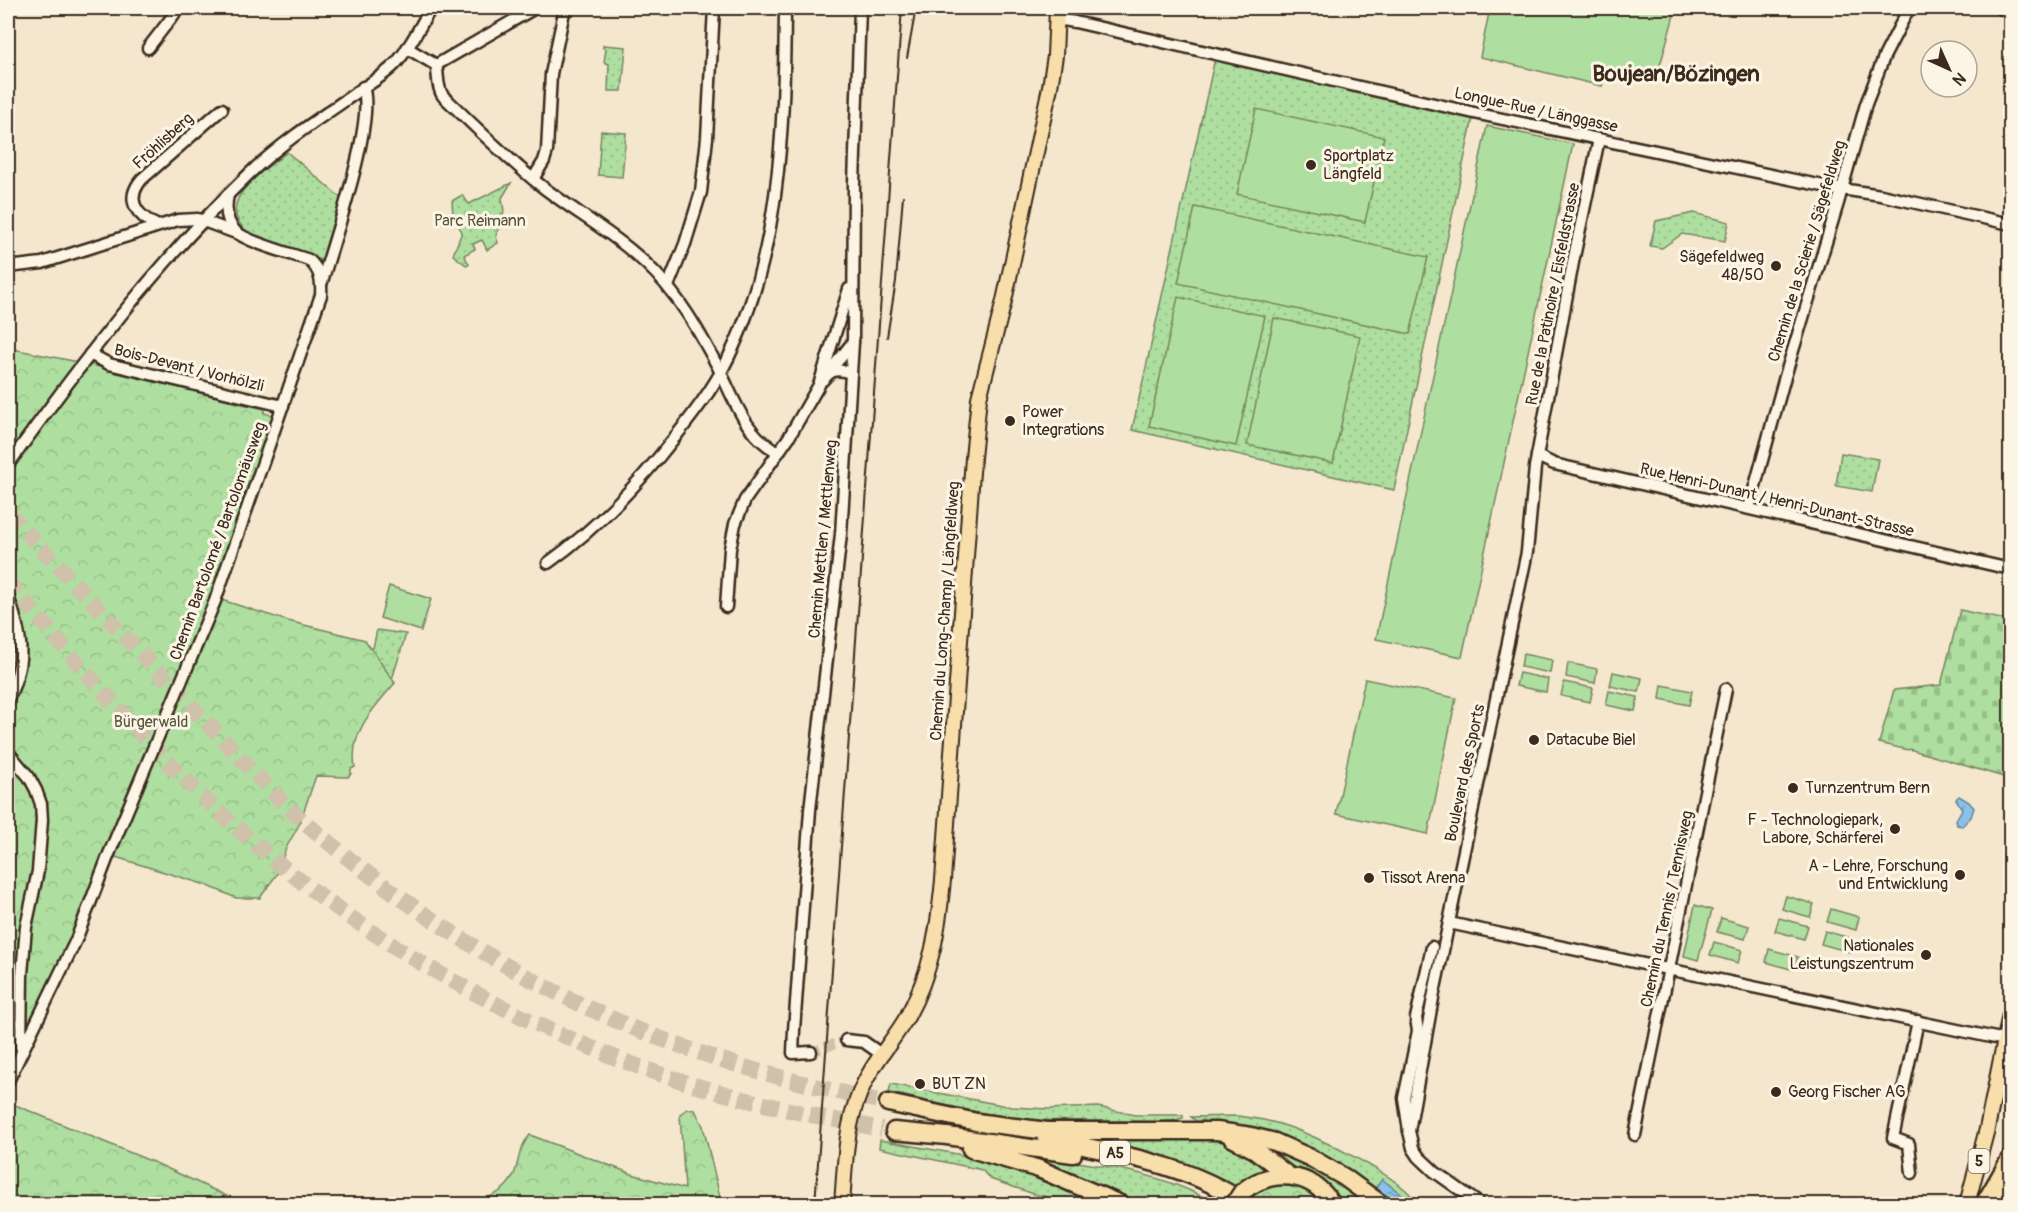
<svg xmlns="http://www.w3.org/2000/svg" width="2018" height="1212" viewBox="0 0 2018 1212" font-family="Pangolin,sans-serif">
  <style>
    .grass { fill: url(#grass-dots); stroke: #74845f; stroke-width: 1.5 }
    .forest { fill: url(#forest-crowns); stroke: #74845f; stroke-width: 1.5 }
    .cemetery { fill: url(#cemetery-stones); stroke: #74845f; stroke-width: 1.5 }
    .pitch { fill: #aedfa0; stroke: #74845f; stroke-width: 1.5 }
    .water { fill: url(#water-ripples); stroke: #6b8598; stroke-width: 1.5 }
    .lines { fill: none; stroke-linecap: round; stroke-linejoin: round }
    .minor-tunnel { stroke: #cfc1aa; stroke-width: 10; stroke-dasharray: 10 5; stroke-linecap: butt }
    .highway-tunnel { stroke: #cfc1aa; stroke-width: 16; stroke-dasharray: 16 8; stroke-linecap: butt }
    .minor-casing { stroke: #3b2a1e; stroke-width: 15 }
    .major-casing { stroke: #3b2a1e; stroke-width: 18 }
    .highway-casing { stroke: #3b2a1e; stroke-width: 21 }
    .minor { stroke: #fcf5e5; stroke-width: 10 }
    .major { stroke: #f8deab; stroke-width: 14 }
    .highway { stroke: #f8deab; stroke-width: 16 }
    .rail { stroke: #3b2a1e; stroke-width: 2 }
    .highway-bridge-casing { stroke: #3b2a1e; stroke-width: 21; stroke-linecap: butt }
    .highway-bridge { stroke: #f8deab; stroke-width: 16 }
    .poi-dot { fill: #3b2a1e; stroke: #fcf5e5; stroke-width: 2 }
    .labels { text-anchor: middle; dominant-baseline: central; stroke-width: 6; stroke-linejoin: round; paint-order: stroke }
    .shield { fill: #fcf5e5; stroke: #75675a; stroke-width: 1.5 }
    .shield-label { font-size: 15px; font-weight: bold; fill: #3b2a1e }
    .street-label { font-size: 16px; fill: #3b2a1e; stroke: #fcf5e5 }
    .poi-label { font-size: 16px; fill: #3b2a1e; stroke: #fcf5e5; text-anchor: start }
    .park-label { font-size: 16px; fill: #58573e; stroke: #fcf5e5 }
    .district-label { font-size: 22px; font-weight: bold; fill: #3b2a1e; stroke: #fcf5e5 }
  </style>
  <defs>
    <pattern id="grass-dots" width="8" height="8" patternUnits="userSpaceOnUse" patternTransform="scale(1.5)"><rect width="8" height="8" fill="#aedfa0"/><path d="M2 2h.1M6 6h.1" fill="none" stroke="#97c089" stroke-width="1.8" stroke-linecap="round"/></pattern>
    <pattern id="forest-crowns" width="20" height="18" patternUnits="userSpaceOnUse" patternTransform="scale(1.5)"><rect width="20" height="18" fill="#aedfa0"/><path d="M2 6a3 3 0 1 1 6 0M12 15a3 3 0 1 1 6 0" fill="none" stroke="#97c089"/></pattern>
    <pattern id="cemetery-stones" width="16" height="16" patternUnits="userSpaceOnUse" patternTransform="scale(1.5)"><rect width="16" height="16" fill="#aedfa0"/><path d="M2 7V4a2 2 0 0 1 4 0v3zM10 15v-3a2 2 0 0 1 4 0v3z" fill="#97c089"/></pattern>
    <pattern id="water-ripples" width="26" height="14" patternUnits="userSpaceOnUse" patternTransform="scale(1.5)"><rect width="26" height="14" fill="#8bc1e9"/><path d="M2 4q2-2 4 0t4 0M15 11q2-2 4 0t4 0" fill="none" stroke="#739dbc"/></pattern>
  </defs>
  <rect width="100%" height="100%" fill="#f4e7cd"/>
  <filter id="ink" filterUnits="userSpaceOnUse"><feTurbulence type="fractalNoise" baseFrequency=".0167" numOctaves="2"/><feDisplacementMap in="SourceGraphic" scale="12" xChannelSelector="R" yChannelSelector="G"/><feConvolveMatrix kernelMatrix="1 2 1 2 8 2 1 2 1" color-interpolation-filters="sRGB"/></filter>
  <g filter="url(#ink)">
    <g class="grass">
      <path d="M603,45l23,2 -4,44h-14l1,-27 -5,-2 2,-13 -3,-1z"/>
      <path d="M1216,54l258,59 -80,377 -262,-60z"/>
      <path d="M601,131l25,2 -4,44 -24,-2z"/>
      <path d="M287,152l54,46 -18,63 -74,-28c-39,-30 15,-62 38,-81z"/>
      <path d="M511,183l-9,15 2,14 -8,24 2,7 -11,7 -5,-10 -9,4 2,5 -11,6 5,9 -3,1 -13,-10 9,-23 -9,-16 -1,-15 10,-6 7,9z"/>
      <path d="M1694,213l35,9 -4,19 -43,-7 -20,14 -12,-2 6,-25z"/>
      <path d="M1841,453l37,6 -6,33 -36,-6z"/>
      <path d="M377,630l29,4 -13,42 -30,34 2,-60 8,-2z"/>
      <path d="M891,1084l121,23 36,2 50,-2 37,8h48v3c-17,6 -41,3 -60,3 -33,0 -67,1 -101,-2 -44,-5 -88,-17 -131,-26l-2,-1z"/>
      <path d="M1238,1116c15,2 31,4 45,9 28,8 124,54 134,79h-10v-6l-25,-18 -6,8c-42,-29 -88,-54 -138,-63 -14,-3 -28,-3 -42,-4l-5,-4z"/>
      <path d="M1211,1138l21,5 40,26 -36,19 -148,-49z"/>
      <path d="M880,1140l77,14 49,13 96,37 -33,-2 -35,-8 -44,-15 -8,-9 -103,-22z"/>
      <path d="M1258,1141l24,8 93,55h-35l-5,-8 -46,-28z"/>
      <path d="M1008,1153c69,9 147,14 208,51h-84z"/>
    </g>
    <g class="forest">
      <path d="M8,348l80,16 145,36 -1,2 33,7 -1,4 12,3 -64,181 76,24 77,19 30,43c-21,25 -46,49 -40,84l-4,2v5l-3,3 -32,-1 -17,49 -13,23 -9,26 -17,24h-24l-30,-13 -97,-30 -101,226z"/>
      <path d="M8,1102l152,63 84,39h-236z"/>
      <path d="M687,1109l8,1 8,16 17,71 8,7h-255c21,-8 39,-15 44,-39 3,-12 4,-20 13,-30l102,39 53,15 -5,-75z"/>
      <path d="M1299,1183l27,21h-63l-16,-8 17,-11z"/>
    </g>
    <path class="cemetery" d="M1960,610l50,11v147l-6,9 -95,-28 -1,1 -29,-7 15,-53 47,-5z"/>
    <g class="pitch">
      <path d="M1490,8h186l-20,72 -49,-12 -5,18 -122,-29z"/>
      <path d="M1256,109l128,28 -19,85 -128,-28z"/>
      <path d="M1487,126l86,18 -111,513 -86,-18z"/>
      <path d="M1195,207l233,50 -18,77 -232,-51z"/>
      <path d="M1178,297l87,19 -29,130 -87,-20z"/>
      <path d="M1274,318l86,18 -27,127 -86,-18z"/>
      <path d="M389,586l42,13 -10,32 -41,-13z"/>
      <path d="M1523,654l29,6 -2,13 -29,-6z"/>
      <path d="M1568,663l29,6 -2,14 -29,-6z"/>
      <path d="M1613,672l29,6 -3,14 -29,-6z"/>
      <path d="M1519,673l29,6 -2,13 -30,-6z"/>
      <path d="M1365,679l91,19 -28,136 -92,-20z"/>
      <path d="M1564,682l29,6 -3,14 -29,-6z"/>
      <path d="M1662,685l30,6 -3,14 -29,-6z"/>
      <path d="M1609,691l29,6 -3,14 -29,-6z"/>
      <path d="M1786,896l28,8 -4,13 -28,-8z"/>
      <path d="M1695,905l17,5 -14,50 -14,-4z"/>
      <path d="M1831,909l28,8 -3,13 -29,-8z"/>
      <path d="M1721,918l28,8 -4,13 -28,-7z"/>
      <path d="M1779,918l29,8 -4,13 -29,-8z"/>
      <path d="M1825,931l28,8 -3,13 -29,-8z"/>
      <path d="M1714,942l28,8 -4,13 -28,-8z"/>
      <path d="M1769,949l29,8 -4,13 -28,-8z"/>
    </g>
    <g class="water">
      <path d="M1959,796l10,6 5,6 -3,9 -9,9 -5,-1 -1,-5 6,-11 -6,-10z"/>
      <path d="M1382,1179l25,20 -5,5h-4l-22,-16z"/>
    </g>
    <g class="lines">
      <path class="minor-tunnel" d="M811,1052l35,-12"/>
      <g class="highway-tunnel">
        <path d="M8,513l276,291c121,108 256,194 411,247 63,22 128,38 193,52"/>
        <path d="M8,582c67,78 132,157 208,227 104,97 224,174 355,230 34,15 69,29 104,40 68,22 137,37 207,50"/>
      </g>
      <g class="minor-casing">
        <g id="minor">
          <path d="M2000,8l10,3"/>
          <path d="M1057,19l18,3 399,91 354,74 53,8 129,29"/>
          <path d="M148,48l31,-40"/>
          <path d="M407,48l29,17c3,10 0,21 7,31 33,31 65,64 101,92 45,34 96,60 130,107 18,23 31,48 45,74 15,29 27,69 60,83"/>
          <path d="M436,65l99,-57"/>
          <path d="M533,179l11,-18 3,-10 4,-77 13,-62v-4"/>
          <path d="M158,226c-21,-10 -34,-26 -16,-47l80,-70"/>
          <path d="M8,267l34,-4 136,-43 20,-1 38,14"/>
          <path d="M322,282c11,-40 54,-161 41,-195"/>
          <path d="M668,286l17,-42 16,-52 6,-54 7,-130"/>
          <path d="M90,354l19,10 174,42"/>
          <path d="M829,372l24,-30"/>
          <path d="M823,380c9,-12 14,-11 28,-7"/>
          <path d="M1537,456l17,8 456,105"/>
          <path d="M8,465c73,-102 150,-203 241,-291 30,-29 66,-53 101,-77 15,-11 35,-21 47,-35 14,-16 23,-36 34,-54"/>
          <path d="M1749,508l35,-128 54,-177 28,-99 18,-47 25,-49"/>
          <path d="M548,563c42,-30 78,-66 111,-106 22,-27 45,-55 62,-85 60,-110 63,-242 64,-364"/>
          <path d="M8,596c14,40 19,64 0,103"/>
          <path d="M726,607l4,-58 5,-25 10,-24 44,-63 30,-52 30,-96"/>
          <path d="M8,752l21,25 7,13 5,14 1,16 -4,51 -12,56 -4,47 -1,73"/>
          <path d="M1449,923l556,117"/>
          <path d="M1432,947l-16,71 2,13 -14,67 5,33 4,17 6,9 16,15 45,32"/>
          <path d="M846,1040l18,2 17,12"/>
          <path d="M811,1052l-18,1 1,-23 16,-220 31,-276 12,-192 1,-159 6,-175"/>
          <path d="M8,1081l68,-141 33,-86 106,-253 106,-306c1,-14 -1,-25 -12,-35 -17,-6 -63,-18 -74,-29 -9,-10 -10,-23 -7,-36"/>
          <path d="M1409,1131l24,-133 94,-446 8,-85 39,-210 25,-118"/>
          <path d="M1635,1135l91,-446"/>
          <path d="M1912,1173l-3,-29 -16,-6 25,-117"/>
        </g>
      </g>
      <g class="major-casing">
        <g id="major">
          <path d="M842,1204c3,-35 3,-75 17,-109 11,-29 32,-51 48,-78 25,-46 31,-86 36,-137l30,-422 6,-60 25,-97 46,-214 5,-31 2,-48"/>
          <path d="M1967,1204l20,-75 23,-115"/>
        </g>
      </g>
      <g class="highway-casing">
        <g id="highway">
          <path d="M888,1103l98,21"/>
          <path d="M976,1122l71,9h170l34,5 24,6 36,16 33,19 37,27"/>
          <path d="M894,1131l53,5 126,18"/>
          <path d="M1046,1138c70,16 140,25 200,66"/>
          <path d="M1232,1138l23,12 34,26"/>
          <path d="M971,1149l68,20 81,35"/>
          <path d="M1242,1192c29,-24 70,-21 90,12"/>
          <path d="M1984,1204l26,-45"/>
          <path d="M2001,1204l9,-16"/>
        </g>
      </g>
      <use href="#minor" class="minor"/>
      <use href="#major" class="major"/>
      <use href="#highway" class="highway"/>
      <g class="rail">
        <path d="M907,58l9,-50"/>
        <path d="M887,337l9,-56 7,-85"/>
        <path d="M815,1204l87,-1196"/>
      </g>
      <g class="highway-bridge-casing">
        <path id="highway-bridge" d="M1234,1204l8,-12"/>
      </g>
      <use href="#highway-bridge" class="highway-bridge"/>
    </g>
  </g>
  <g class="poi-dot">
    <circle cx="1311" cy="165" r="6"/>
    <circle cx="1776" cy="266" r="6"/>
    <circle cx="1010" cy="421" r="6"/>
    <circle cx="1534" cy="740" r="6"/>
    <circle cx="1793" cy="788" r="6"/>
    <circle cx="1895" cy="829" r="6"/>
    <circle cx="1960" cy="875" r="6"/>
    <circle cx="1369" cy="878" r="6"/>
    <circle cx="1926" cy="955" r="6"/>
    <circle cx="920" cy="1084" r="6"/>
    <circle cx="1776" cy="1092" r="6"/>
  </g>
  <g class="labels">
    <g class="shield">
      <rect x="1100" y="1141" width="30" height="24" rx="4.5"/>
      <rect x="1968.5" y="1149" width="21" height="24" rx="4.5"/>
    </g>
    <g class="shield-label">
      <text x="1115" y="1153">A5</text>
      <text x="1979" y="1161">5</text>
    </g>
    <g class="street-label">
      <text transform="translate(1536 110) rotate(12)">Longue-Rue / Länggasse</text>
      <text transform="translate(163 141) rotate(-42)">Fröhlisberg</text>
      <text transform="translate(1807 251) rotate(-73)">Chemin de la Scierie / Sägefeldweg</text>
      <text transform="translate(1553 294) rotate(-79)">Rue de la Patinoire / Eisfeldstrasse</text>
      <text transform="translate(189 368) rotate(14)">Bois-Devant / Vorhölzli</text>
      <text transform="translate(1777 500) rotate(13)">Rue Henri-Dunant / Henri-Dunant-Strasse</text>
      <text transform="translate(823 539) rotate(-85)">Chemin Mettlen / Mettlenweg</text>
      <text transform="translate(218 541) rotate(-70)">Chemin Bartolomé / Bartolomäusweg</text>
      <text transform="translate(945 611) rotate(-86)">Chemin du Long-Champ / Längfeldweg</text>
      <text transform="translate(1465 773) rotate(-78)">Boulevard des Sports</text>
      <text transform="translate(1667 909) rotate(-78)">Chemin du Tennis / Tennisweg</text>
    </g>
    <g class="poi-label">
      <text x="1323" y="156">Sportplatz<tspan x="1323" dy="18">Längfeld</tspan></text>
      <text x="1764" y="257" text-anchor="end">Sägefeldweg<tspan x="1764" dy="18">48/50</tspan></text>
      <text x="1022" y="412">Power<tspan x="1022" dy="18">Integrations</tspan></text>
      <text x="1546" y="740">Datacube Biel</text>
      <text x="1805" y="788">Turnzentrum Bern</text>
      <text x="1883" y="820" text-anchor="end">F - Technologiepark,<tspan x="1883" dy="18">Labore, Schärferei</tspan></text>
      <text x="1948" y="866" text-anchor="end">A - Lehre, Forschung<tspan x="1948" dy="18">und Entwicklung</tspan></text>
      <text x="1381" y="878">Tissot Arena</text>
      <text x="1914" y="946" text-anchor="end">Nationales<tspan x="1914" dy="18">Leistungszentrum</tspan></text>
      <text x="932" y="1084">BUT ZN</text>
      <text x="1788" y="1092">Georg Fischer AG</text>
    </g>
    <g class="park-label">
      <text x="480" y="221">Parc Reimann</text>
      <text x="151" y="722">Bürgerwald</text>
    </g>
    <g class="district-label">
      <text x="1676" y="74">Boujean/Bözingen</text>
    </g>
  </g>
  <rect width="2018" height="1212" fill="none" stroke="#fcf5e5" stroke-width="30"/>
  <rect x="15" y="15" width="1988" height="1182" fill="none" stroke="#3b2a1e" stroke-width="2" filter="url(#ink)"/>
  <g transform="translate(1949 69) rotate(135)"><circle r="28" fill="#fcf5e5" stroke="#afa495" stroke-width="1.5"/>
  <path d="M0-4.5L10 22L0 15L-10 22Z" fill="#3b2a1e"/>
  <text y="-9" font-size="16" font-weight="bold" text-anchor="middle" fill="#3b2a1e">N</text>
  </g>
</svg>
